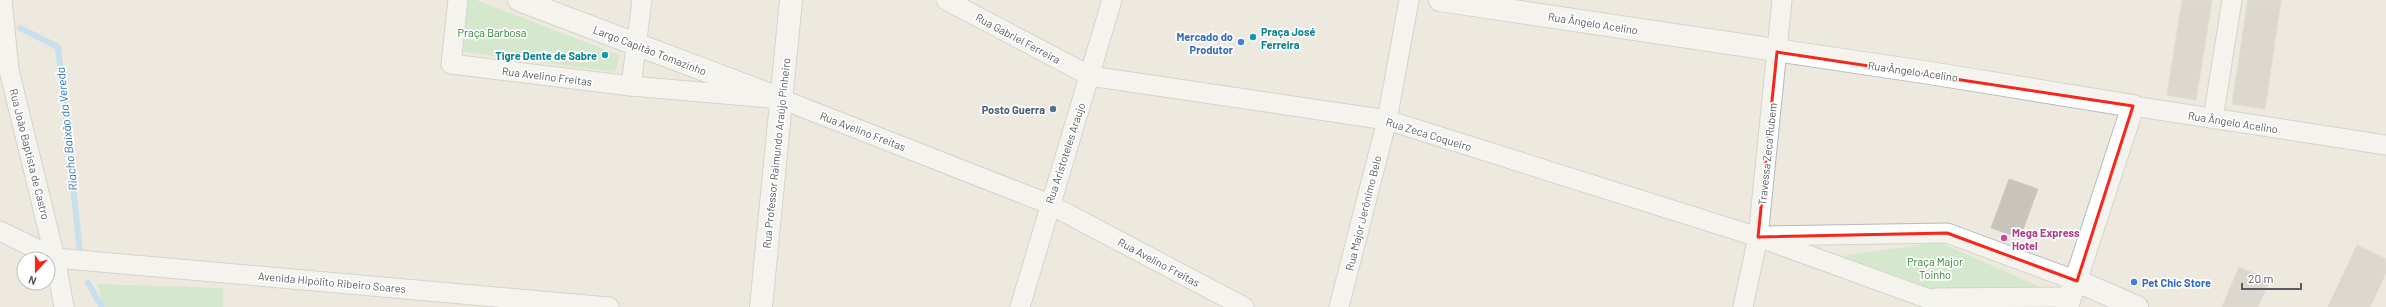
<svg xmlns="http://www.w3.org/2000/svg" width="2386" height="307" viewBox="0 0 2386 307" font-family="Barlow,sans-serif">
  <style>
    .green { fill: #b9e7b8 }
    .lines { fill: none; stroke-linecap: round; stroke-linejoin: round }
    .stream { stroke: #9cd6ff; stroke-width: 6 }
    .building { fill: #c8c4bc; stroke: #d2cbbd }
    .street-casing { stroke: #b5b8bd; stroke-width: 21 }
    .secondary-casing { stroke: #b5b9bf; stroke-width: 24 }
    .street { stroke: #fff; stroke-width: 19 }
    .secondary { stroke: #fff; stroke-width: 22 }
    .marked { fill: none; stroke: #f8261a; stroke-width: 3; stroke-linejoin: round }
    .culture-dot { fill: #0f9aa8; stroke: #fff; stroke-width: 1.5 }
    .shop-dot { fill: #3f7fe0; stroke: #fff; stroke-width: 1.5 }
    .service-dot { fill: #5c6f8a; stroke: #fff; stroke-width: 1.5 }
    .hotel-dot { fill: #d1479c; stroke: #fff; stroke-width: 1.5 }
    .labels { text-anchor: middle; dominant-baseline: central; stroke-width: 3.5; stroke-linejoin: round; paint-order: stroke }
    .street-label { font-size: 11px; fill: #585c61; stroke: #fff }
    .culture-label { font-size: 11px; font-weight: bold; fill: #0d838f; stroke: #fff; text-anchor: start }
    .park-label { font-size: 11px; fill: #2d842e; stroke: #fff }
    .shop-label { font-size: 11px; font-weight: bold; fill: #366cbe; stroke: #fff; text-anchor: end }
    .service-label { font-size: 11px; font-weight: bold; fill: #4e5e75; stroke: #fff; text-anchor: end }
    .hotel-label { font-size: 11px; font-weight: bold; fill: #b23c85; stroke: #fff; text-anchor: start }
    .water-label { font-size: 12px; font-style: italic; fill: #3177b9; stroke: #fff }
  </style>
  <rect width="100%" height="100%" fill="#ede9de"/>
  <g class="green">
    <path d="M468,0h8l143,55 -3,17 -153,-20z"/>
    <path d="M1939,242l108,48 -110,4 -96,-38z"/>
    <path d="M97,284l126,4v19h-119z"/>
  </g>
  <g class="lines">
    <g class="stream">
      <path d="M20,28l38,19 22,205"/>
      <path d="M88,283l14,24"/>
    </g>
  </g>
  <g class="building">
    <path d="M2182,0h30l-16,100 -29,-5z"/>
    <path d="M2248,0h33l-16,109 -33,-5z"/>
    <path d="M2009,179l29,10 -18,49 -29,-10z"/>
    <path d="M2357,245l29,14v14l-16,34h-42z"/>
    <path d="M2239,267l31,13 -12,27h-36z"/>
  </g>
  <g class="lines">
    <g class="street-casing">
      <g id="street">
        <path d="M2,0l7,70 46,188 9,49"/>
        <path d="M458,0l-7,64 180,22 150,13 268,105 195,103"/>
        <path d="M946,0l144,76 297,44 371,117 193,70"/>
        <path d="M631,86l11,-86"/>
        <path d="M2133,106l253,39"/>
        <path d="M2213,119l19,-119"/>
        <path d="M0,231l55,27 554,49"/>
        <path d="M1768,236l179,-3 130,48"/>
        <path d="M1936,298l135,-1"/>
        <path d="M1020,307l92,-307"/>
        <path d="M1339,307l48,-187 22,-120"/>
        <path d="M1743,307l15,-70 24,-237"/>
      </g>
    </g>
    <g class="secondary-casing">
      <g id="secondary">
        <path d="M519,0l262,99"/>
        <path d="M1440,0l490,73 203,33 -66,201"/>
        <path d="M2077,281l60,26"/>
        <path d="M761,307l30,-307"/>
      </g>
    </g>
    <use href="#street" class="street"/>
    <use href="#secondary" class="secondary"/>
  </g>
  <path d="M0 0H2386V307H0ZM1777,52l356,54 -56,175 -130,-48 -189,4z" fill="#ede9de" fill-opacity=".55" fill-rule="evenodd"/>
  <path class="marked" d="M1777,52l356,54 -56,175 -130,-48 -189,4z"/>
  <g class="culture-dot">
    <circle cx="1253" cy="37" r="4"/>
    <circle cx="605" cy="55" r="4"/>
  </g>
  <g class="shop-dot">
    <circle cx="1241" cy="42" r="4"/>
    <circle cx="2134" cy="282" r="4"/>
  </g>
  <circle class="service-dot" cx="1053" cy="109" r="4"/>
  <circle class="hotel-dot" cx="2004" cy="238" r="4"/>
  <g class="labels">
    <g class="street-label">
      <text transform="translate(1593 23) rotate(9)">Rua Ângelo Acelino</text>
      <text transform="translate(1018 38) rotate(28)">Rua Gabriel Ferreira</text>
      <text transform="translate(650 50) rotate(21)">Largo Capitão Tomazinho</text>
      <text transform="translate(1913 71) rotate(8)">Rua Ângelo Acelino</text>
      <text transform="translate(547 76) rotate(7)">Rua Avelino Freitas</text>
      <text transform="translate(2233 122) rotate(9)">Rua Ângelo Acelino</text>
      <text transform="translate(863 131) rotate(21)">Rua Avelino Freitas</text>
      <text transform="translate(1429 134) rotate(17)">Rua Zeca Coqueiro</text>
      <text transform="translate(776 153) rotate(-84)">Rua Professor Raimundo Araújo Pinheiro</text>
      <text transform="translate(1065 153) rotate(-72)">Rua Aristoteles Araujo</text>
      <text transform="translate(30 154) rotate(76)">Rua João Baptista de Castro</text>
      <text transform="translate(1767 154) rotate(-84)">Travessa Zeca Rubem</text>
      <text transform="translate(1363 213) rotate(-76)">Rua Major Jerônimo Belo</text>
      <text transform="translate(1159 262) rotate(28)">Rua Avelino Freitas</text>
      <text transform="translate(332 282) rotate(5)">Avenida Hipólito Ribeiro Soares</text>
    </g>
    <g class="culture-label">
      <text x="1261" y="31">Praça José<tspan x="1261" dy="13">Ferreira</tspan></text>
      <text x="597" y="55" text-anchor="end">Tigre Dente de Sabre</text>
    </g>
    <g class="park-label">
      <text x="492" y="32">Praça Barbosa</text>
      <text x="1935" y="261">Praça Major<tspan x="1935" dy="13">Toinho</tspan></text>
    </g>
    <g class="shop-label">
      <text x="1233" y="36">Mercado do<tspan x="1233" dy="13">Produtor</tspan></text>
      <text x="2142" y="282" text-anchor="start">Pet Chic Store</text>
    </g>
    <g class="service-label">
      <text x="1045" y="109">Posto Guerra</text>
    </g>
    <g class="hotel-label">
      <text x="2012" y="232">Mega Express<tspan x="2012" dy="13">Hotel</tspan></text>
    </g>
    <g class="water-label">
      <text transform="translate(66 129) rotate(-96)">Riacho Baixão da Vereda</text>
    </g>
  </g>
  <g transform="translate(36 271) rotate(201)"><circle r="19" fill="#ffffff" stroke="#bcbec0"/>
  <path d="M0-3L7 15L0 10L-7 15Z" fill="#f8261a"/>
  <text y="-6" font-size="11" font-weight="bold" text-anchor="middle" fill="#585c61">N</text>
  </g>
  <path d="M2242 283v6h59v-6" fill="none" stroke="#585c61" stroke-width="2"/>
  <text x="2248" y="283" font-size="12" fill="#585c61" stroke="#ffffff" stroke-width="3" paint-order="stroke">20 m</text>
</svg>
